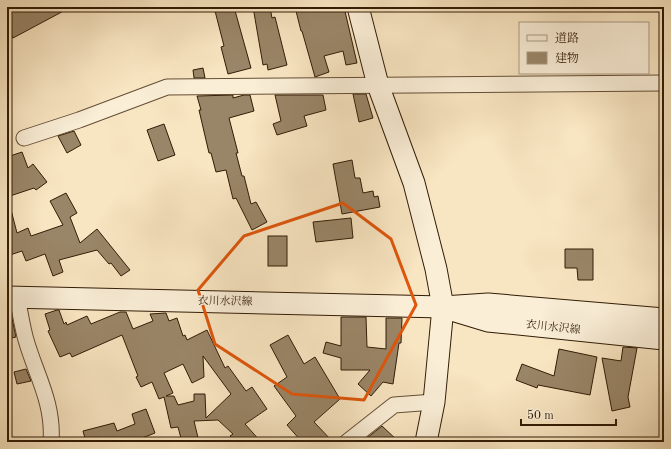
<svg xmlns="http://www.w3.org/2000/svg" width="671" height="449" viewBox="0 0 671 449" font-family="'Old Standard TT','Noto Serif JP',serif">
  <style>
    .building { fill: #998567; stroke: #321c06; fill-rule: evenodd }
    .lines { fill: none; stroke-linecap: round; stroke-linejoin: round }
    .street-casing { stroke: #644e35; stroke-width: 17 }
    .secondary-casing { stroke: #321c06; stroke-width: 23 }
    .street { stroke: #faeed7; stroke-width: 15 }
    .secondary { stroke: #faeed7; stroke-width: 21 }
    .marked { fill: none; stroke: #df560c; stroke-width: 3; stroke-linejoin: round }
    .labels { text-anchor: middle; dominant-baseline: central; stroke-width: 3; stroke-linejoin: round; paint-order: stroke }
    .street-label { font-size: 11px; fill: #321c06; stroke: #faeed7 }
  </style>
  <rect width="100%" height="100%" fill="#f8e5c1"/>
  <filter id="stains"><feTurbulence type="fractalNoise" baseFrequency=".005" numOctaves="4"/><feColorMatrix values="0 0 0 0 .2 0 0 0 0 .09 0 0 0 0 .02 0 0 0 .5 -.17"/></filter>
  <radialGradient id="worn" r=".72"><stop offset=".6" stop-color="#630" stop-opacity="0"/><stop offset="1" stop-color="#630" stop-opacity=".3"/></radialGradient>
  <g class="building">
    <path d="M7,7h64l-58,31 -6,-11z"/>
    <path d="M214,7h20l17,61 -23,6 -7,-27 3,-1z"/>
    <path d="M253,7h17l2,11 3,-1 12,48 -19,5 -1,-6 -4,1z"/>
    <path d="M295,7h49l13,56 -11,2 -3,-14 -19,5 5,16 -14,5 -13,-46h-1z"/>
    <path d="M203,68l2,10h-11l-1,-8z"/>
    <path d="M353,94h13l7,24 -14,4z"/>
    <path d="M233,95v3l11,-3h6l4,16 -25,7 9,35h-2l6,23h2l7,28 5,-2 11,20 -15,8 -16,-32 -3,1 -7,-29 -10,2 -5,-19h-2l-10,-43h2l-4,-14z"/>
    <path d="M275,95h48l3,15 -22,6 3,10 -30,9 -4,-11 8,-3z"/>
    <path d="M164,124l11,31 -17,6 -11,-31z"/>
    <path d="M74,131l7,14 -14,8 -9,-17z"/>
    <path d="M22,152l6,16 5,-4 14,18 -11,8 -2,-2 -27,9v-40z"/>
    <path d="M352,160l3,18h5l3,15 10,-2 1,6 4,-1 2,11 -38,7 -9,-50z"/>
    <path d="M66,193l11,20 -7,4 10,26 17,-14 33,41 -9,6 -10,-13 -2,1 -12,-14 -38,10 4,12 -10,4 -8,-22 -19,7 -4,-10 -15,5v-49l3,-1 7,27 11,-5 3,8 32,-11 -13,-24z"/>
    <path d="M351,218l2,20 -37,4 -3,-20z"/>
    <rect x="268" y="236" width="19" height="30"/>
    <path d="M565,249h28v31h-15l-1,-12h-12z"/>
    <path d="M7,309h3l6,28 -9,2z"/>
    <path d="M57,310h2l5,14 2,-2 1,3 20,-9 4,8 29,-12h6l7,17 20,-8 -3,-7 16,-1 3,8 8,-3 6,18 2,-1 2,5 20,-10 18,38 3,-2 18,25 6,-4 15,22 -22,15 16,18h-25l-6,-6 3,-2 -15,-14 -24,1 5,21h-17l-4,-15 -7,1 -7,-31 -5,2 -7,-17 -11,5 -5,-10 2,-1 -16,-41 -50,22 -2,-4 -10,4 -12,-26 2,-1 -5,-16zM203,356l28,38 -25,24 -1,-24h-11v7l-16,4 -4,-9h-8l7,-3 -9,-20 19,-9 9,19 12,-6z"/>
    <path d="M341,317h25l1,30 19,2v-31h16l-1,25h-2l-6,41 -10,-2 -12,14 -13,-12 12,-14h-29v-12l-18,-5 3,-11 15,4z"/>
    <path d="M288,335l16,29 11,-7 25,42 -26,23 19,20h-31l-15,-17 9,-9 -22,-30 13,-9 -17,-32z"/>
    <path d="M623,347l14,1 -9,49 2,10 -18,4 -10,-53 19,3z"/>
    <path d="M559,349l38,8 -7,38 -52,-10 -1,3 -21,-8 6,-16 32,12z"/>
    <path d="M26,369l5,12 -14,3 -3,-12z"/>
    <path d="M146,409l9,24 -23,9h-46l-3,-11 31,-8 3,8 18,-7 -3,-10z"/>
    <path d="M382,426l17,16h-37z"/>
  </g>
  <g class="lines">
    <g class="street-casing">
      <g id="street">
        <path d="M24,138l55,-18 88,-33 497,-4"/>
        <path d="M17,297c3,14 5,29 9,43 10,35 28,63 25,102"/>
        <path d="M347,442l47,-37 40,-3"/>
      </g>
    </g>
    <g class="secondary-casing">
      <g id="secondary">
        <path d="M358,7l20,78 36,98 22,86 7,38 -9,95 -8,40"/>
        <path d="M7,297l436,10 45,-3 176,15"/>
        <path d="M455,311l33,10 176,18"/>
      </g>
    </g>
    <use href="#street" class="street"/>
    <use href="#secondary" class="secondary"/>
  </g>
  <path class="marked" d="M343,203l48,36 25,66 -52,95 -72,-6 -77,-50 -17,-54 46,-54z"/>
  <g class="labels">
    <g class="street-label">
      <text transform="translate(225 302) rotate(1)">衣川水沢線</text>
      <text transform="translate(553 328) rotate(6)">衣川水沢線</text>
    </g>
  </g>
  <rect width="671" height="449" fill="none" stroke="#f8e5c1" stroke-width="24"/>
  <rect x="8" y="8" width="655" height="433" fill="none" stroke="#321c06" stroke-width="2"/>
  <rect x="12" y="12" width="647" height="425" fill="none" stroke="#321c06"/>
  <rect x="519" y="22" width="130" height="52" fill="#faeed7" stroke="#aa9a83"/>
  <rect x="527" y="35" width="20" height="6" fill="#faeed7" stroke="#aa9a83"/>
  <text x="555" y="42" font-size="12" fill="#321c06">道路</text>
  <rect x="527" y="52" width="20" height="12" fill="#998567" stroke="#aa9a83"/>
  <text x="555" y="62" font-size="12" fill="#321c06">建物</text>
  <path d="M521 419v6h95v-6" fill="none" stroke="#321c06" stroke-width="2"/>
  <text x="527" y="419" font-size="12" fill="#321c06" stroke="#faeed7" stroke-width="3" paint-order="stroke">50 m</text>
  <rect width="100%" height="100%" filter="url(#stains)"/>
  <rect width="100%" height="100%" fill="url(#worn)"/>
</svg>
